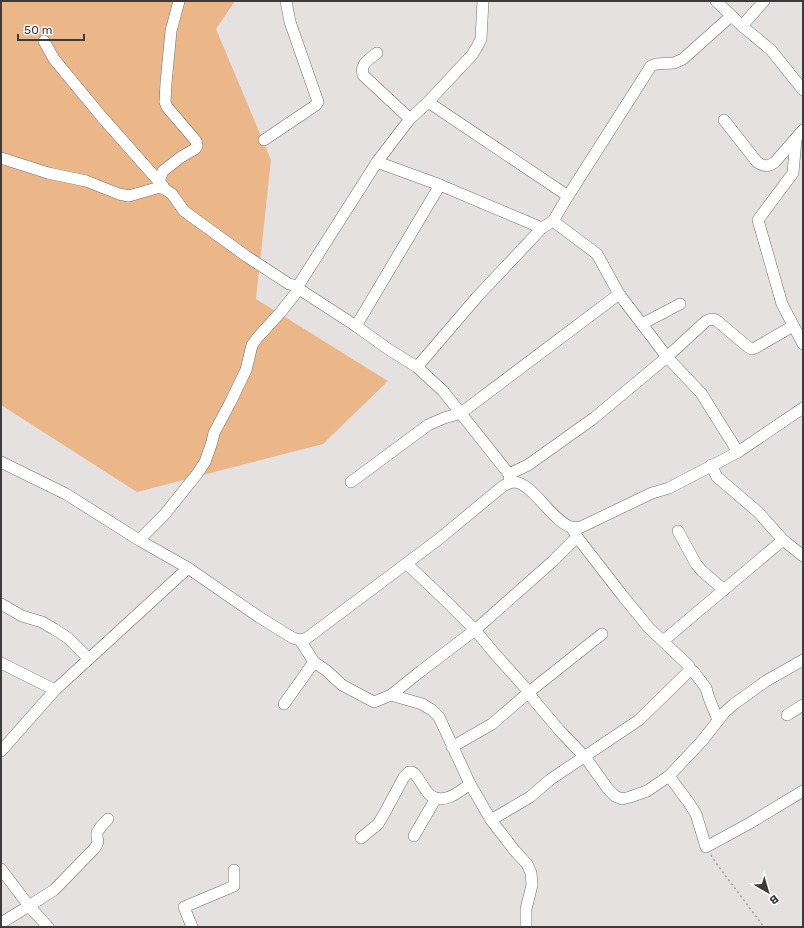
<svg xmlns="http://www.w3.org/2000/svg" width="804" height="928" viewBox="0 0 804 928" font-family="Rubik,sans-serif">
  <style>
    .green { fill: #ebb788 }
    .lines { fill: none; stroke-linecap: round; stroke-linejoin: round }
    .minor-casing { stroke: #746f6f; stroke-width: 12 }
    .path { stroke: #a19d9d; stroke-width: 1.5; stroke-dasharray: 2 3; stroke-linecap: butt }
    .minor { stroke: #fff; stroke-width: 11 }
  </style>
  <rect width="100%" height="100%" fill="#e6e1e1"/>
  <path class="green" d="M1,1h234l-19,28 55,131 -15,139 132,82 -65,63 -186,48 -136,-87z"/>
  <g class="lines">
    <g class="minor-casing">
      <g id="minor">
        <path d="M716,1l26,25 29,24 32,40"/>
        <path d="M742,26l22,-25"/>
        <path d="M44,41l10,18 47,57 62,70"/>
        <path d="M428,102l140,94"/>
        <path d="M409,120l19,-18 44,-47 5,-8 4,-8 2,-38"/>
        <path d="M724,120l33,42c7,5 12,5 18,0l28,-32"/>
        <path d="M796,139l-3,34 -35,47 24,84 21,40"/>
        <path d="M264,140l52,-35 2,-3 -28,-80 -4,-21"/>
        <path d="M1,158l47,15 38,8 33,13 10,2 31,-9 6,3 6,4 12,17 62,45 43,28 9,2 1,3 57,37 32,23 29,18 26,24 66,83"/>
        <path d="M377,162l63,23 102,43"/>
        <path d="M159,181l4,-10 18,-14 14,-8 2,-3 -1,-5 -29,-34 -2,-5 1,-19 5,-52 8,-30"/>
        <path d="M553,221l44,33 22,40 48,63 34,36 37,59"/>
        <path d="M298,286l79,-124 32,-42v-2l-46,-43c-3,-12 6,-15 14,-22"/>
        <path d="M642,324l38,-20"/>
        <path d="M356,326l84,-141"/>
        <path d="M417,367l60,-70 65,-69 11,-7 15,-25 83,-130 5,-2 18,-1 9,-4 48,-43"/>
        <path d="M1,462l65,32 73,46 49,28 71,49 34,21 7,2 7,-2 132,-99 64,-53c4,-2 7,-4 12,-4 18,2 37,39 56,45 3,1 7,0 10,0l71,-34 17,-5 69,-36 65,-44"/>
        <path d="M711,465l6,12 41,35 25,28 20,16"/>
        <path d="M351,482l77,-57 16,-7 17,-5 158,-119"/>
        <path d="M510,482l-1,-8 19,-9 66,-47 73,-61 39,-36 5,-2 5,1 32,27 4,2 3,-1 38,-22"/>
        <path d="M678,531l18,33 6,7 22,19"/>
        <path d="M139,540l26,-26 32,-40 8,-12 7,-20 2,-9 16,-30 16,-33 6,-25 6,-8 22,-24 19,-24"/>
        <path d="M407,564l39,37 29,29 20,24 34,38 4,7 27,32 25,26 23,32 7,7 7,3 8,-2 17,-6 22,-15 33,-35 22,-28 10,-9 32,-23 37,-21"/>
        <path d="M1,604l21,12 20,6 12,7 14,9 21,21"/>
        <path d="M300,640l14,22 13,9 15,14 32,17 17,-7 31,9 10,6 7,7 31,67 21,36 24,31 12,13 4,9 1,12 -6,24v18"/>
        <path d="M663,641l120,-101"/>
        <path d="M1,663l54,27"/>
        <path d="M689,668l5,4 12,16 3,10 9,22"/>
        <path d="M391,695l30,-24 54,-41 78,-69 24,-24"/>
        <path d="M284,704l30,-42"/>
        <path d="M787,715l16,-10"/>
        <path d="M452,747l40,-23 37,-32 73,-58"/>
        <path d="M1,751l54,-61 133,-122"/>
        <path d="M669,776l20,27 7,11 10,33 44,-24 53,-32"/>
        <path d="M491,820l39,-23 21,-18 88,-59 50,-49v-5l-40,-38 -27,-33 -45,-58 -5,-9"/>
        <path d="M414,836l22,-38"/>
        <path d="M361,838l17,-14 6,-10 20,-37 5,-5h3l3,2c5,6 9,15 15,21 13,11 30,-4 40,-11"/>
        <path d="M1,869l28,37 19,21"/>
        <path d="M1,923l28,-17 25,-16 40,-41c7,-9 2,-8 3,-16 2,-5 7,-10 11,-14"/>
        <path d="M192,927l-8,-20 50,-21v-16"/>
      </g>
    </g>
    <path class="path" d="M711,855l5,8 48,64"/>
    <use href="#minor" class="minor"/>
  </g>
  <rect width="804" height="928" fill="none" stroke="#3d3b3b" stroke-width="4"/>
  <g transform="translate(768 892) rotate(142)" stroke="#ffffff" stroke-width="3" paint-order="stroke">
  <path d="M0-3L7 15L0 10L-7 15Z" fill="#3d3b3b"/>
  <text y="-6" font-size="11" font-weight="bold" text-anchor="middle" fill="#3d3b3b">B</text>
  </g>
  <path d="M18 34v6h66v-6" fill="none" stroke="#3d3b3b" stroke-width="2"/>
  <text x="24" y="34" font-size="12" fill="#3d3b3b" stroke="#ffffff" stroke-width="3" paint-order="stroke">50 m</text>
</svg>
